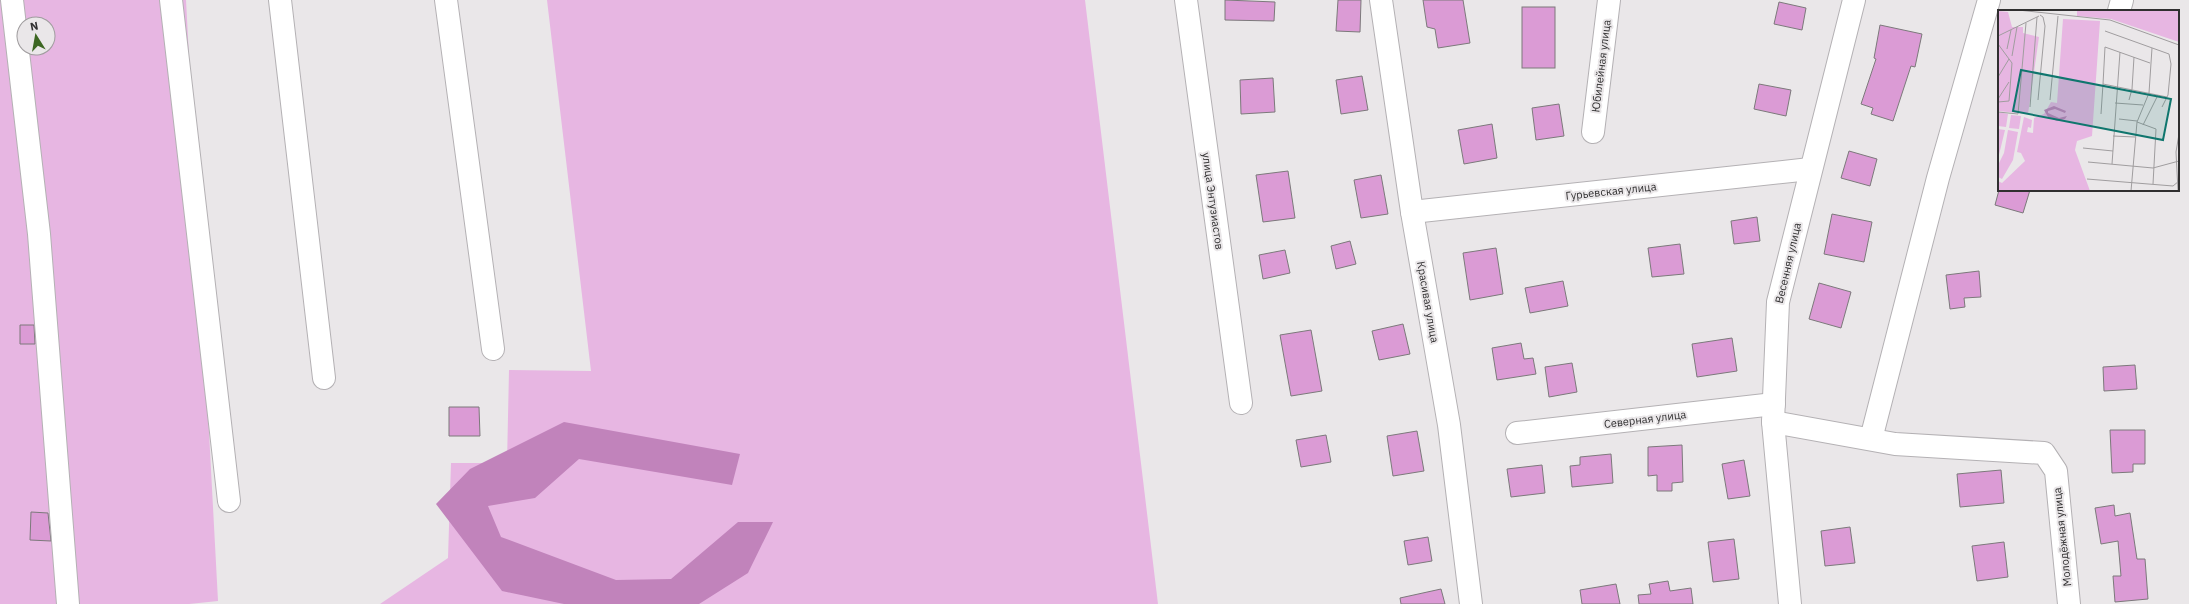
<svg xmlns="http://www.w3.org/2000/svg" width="2189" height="604" viewBox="0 0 2189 604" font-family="'IBM Plex Sans',sans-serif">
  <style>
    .green { fill: #e7b6e2; fill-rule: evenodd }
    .water { fill: #c183bb }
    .building { fill: #db9bd5; stroke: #7c797b }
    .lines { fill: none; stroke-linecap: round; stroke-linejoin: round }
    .minor-casing { stroke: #b4b1b4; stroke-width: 24 }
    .minor { stroke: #fff; stroke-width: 22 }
    .labels { text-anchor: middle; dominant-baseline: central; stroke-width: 4; stroke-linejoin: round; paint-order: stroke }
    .street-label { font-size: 11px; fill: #302f30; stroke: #eae7e9 }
    .inset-road { fill: none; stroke: #a09d9f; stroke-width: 1 }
    .view { fill: #0f766e; fill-opacity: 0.15; stroke: #0f766e; stroke-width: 2 }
    .inset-edge { fill: none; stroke: #302f30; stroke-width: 2 }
  </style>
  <rect width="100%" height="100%" fill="#eae7e9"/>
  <g class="green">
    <path d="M0,0h186l32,601 -29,3h-189zM24,24h24v24h-24z"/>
    <path d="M547,0h538l73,604h-778l68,-46 3,-95h56l2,-93 82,1z"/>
  </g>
  <path class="water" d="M564,422l176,32 -8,31 -153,-26 -44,39 -47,8 13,31 115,43 55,-1 67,-57h35l-25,51 -49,31h-135l-62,-13 -66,-87 34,-35z"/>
  <g class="building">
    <path d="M1225,0l50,2 -1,19 -49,-1z"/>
    <path d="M1338,0h23l-1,32 -24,-1z"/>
    <path d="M1423,0h40l7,43 -32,5 -3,-19 -8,-2z"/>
    <path d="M1779,2l27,6 -4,22 -28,-6z"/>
    <rect x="1522" y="7" width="33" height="61"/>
    <path d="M1880,25l42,9 -7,33 -4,-1 -18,55 -22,-7 2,-6 -12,-4 15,-45 -2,-1z"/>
    <path d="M1362,76l6,34 -27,4 -5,-34z"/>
    <path d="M1273,78l2,34 -34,2 -1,-34z"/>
    <path d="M1759,84l32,6 -5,26 -32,-7z"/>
    <path d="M1559,104l5,32 -28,4 -4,-32z"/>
    <path d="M1492,124l5,34 -33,6 -6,-34z"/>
    <path d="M1849,151l28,8 -7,27 -29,-8z"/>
    <path d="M1288,171l7,47 -32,4 -7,-47z"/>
    <path d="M1381,175l7,39 -27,4 -7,-38z"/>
    <path d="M1999,190h31l-7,23 -28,-8z"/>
    <path d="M1832,214l40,8 -8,40 -40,-8z"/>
    <path d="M1757,217l3,24 -26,3 -3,-23z"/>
    <path d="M1350,241l6,23 -20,5 -5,-23z"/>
    <path d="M1680,244l4,30 -32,3 -4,-29z"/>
    <path d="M1496,248l7,46 -33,6 -7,-47z"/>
    <path d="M1285,250l5,23 -27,6 -4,-24z"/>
    <path d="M1979,271l2,26 -17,1 1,9 -15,2 -4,-34z"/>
    <path d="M1563,281l5,25 -38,7 -5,-25z"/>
    <path d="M1819,283l32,9 -10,36 -32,-9z"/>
    <path d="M1403,324l7,30 -31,6 -7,-29z"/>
    <path d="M20,325h14l1,19h-15z"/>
    <path d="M1311,330l11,61 -31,5 -11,-61z"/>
    <path d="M1732,338l5,33 -40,6 -5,-33z"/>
    <path d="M1521,343l3,16 9,-1 3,16 -39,6 -5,-32z"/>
    <path d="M1572,363l5,29 -28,5 -4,-30z"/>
    <path d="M2135,365l2,24 -33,2 -1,-24z"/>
    <path d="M449,407h30l1,29h-31z"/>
    <path d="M2110,430h35v34h-12v8l-21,1z"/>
    <path d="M1417,431l7,40 -31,5 -6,-40z"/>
    <path d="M1326,435l5,27 -30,5 -5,-27z"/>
    <path d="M1682,445l1,37 -11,1v8h-15v-16l-9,1v-29z"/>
    <path d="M1611,454l2,29 -41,4 -2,-21 10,-1v-8z"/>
    <path d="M1744,460l6,36 -22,3 -6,-35z"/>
    <path d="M1542,465l3,28 -34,4 -4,-28z"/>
    <path d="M2001,470l3,33 -44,4 -3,-33z"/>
    <path d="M2114,505l1,11 15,-3 7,46h8l3,40 -33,3 -2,-26h8l-3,-35 -17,3 -6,-36z"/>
    <path d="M31,512l17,1 3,28 -21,-1z"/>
    <path d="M1850,527l5,36 -30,3 -4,-35z"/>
    <path d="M1428,537l4,24 -24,4 -4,-24z"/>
    <path d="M1734,539l5,40 -26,3 -5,-40z"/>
    <path d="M2004,542l4,35 -31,4 -5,-35z"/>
    <path d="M1668,581l2,10 21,-3 2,16h-54l-1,-9 13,-1 -2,-10z"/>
    <path d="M1616,584l4,20h-38l-2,-14z"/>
    <path d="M1441,589l4,15h-44l-1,-6z"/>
  </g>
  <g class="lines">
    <g class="minor-casing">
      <g id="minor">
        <path d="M12,0l27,234 29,370"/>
        <path d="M171,0l58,501"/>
        <path d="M280,0l44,378"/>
        <path d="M446,0l47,349"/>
        <path d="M1186,0l55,403"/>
        <path d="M1381,0l31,212 37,213 22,179"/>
        <path d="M2119,11l3,-11"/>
        <path d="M1593,132l16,-132"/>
        <path d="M1412,212l398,-43"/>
        <path d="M1773,422l122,22 149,9 12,18 13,133"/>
        <path d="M1517,433l257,-29"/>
        <path d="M1871,439l67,-261 51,-178"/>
        <path d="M1790,604l-17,-182 5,-120 76,-302"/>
      </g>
    </g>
    <use href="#minor" class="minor"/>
  </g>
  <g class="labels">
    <g class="street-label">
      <text transform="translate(1601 66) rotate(-83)">Юбилейная улица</text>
      <text transform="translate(1611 191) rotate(-6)">Гурьевская улица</text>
      <text transform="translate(1213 201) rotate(82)">улица Энтузиастов</text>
      <text transform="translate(1788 263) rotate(-77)">Весенняя улица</text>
      <text transform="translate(1428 302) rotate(80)">Красивая улица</text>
      <text transform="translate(1645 419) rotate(-7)">Северная улица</text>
      <text transform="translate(2062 537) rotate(-96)">Молодёжная улица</text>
    </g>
  </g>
  <g transform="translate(1998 10)">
    <rect width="181" height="181" fill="#eae7e9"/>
    <path d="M79,0h102v32l-68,-23 -34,-3zM0,1l10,1 4,15h11v6l16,4 -11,77 -30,-3zM65,9l37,2 -8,115 -15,5 -2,9 15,41h-92v-10l4,2 23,-22 -4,-8 -4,-1 7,-35 8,3 -1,8 -3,-1 -1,5 6,1 1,-15 10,-4 7,-12 6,1zM0,102l10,2 -2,13 -8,-1zM13,105l10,1 -2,13 -10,-1zM0,119l7,1 -7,29zM10,120l10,2 -5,28 -11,19 -4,-2v-12l6,-12z" fill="#e7b6e2"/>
    <path d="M56,96l12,5 -1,2 -10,-4 -7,2v2l11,5 8,-2 -2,3 -8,2 -9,-4 -4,-7z" fill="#c183bb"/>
    <path class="inset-road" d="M20,0l92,10 69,25M107,21l64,23 2,10 -3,31 -6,12M0,26l41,-20M0,34l14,19 -3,38 -11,1M9,39l4,-19M14,46l5,-29M0,67l11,-18M105,74l2,-37 45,16M0,89l11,-17M40,90l7,-74 -2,-9 -3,-2M52,90l8,-84M131,90l3,-11 2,-32M117,93l28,2M32,97l7,-90M0,102l20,2 8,-91M103,104l2,-30 64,13M121,109l18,2M139,112l19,7 -3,55M145,115l15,-30M115,126l22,1M85,138l30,3M90,152l65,6 26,-7M114,154l8,-112M89,169l86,7 6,-5M133,181l6,-69 12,-29 3,-45M180,181l-2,-39 3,-18"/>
    <path class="view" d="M23,60l150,29 -8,41 -150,-29z"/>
    <rect width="181" height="181" class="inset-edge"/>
  </g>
  <g transform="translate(36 36) rotate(349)"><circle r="19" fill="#eae7e9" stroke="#a09d9f"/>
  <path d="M0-3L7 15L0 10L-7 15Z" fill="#3d6723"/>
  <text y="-6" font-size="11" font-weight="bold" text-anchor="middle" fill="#302f30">N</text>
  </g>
</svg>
